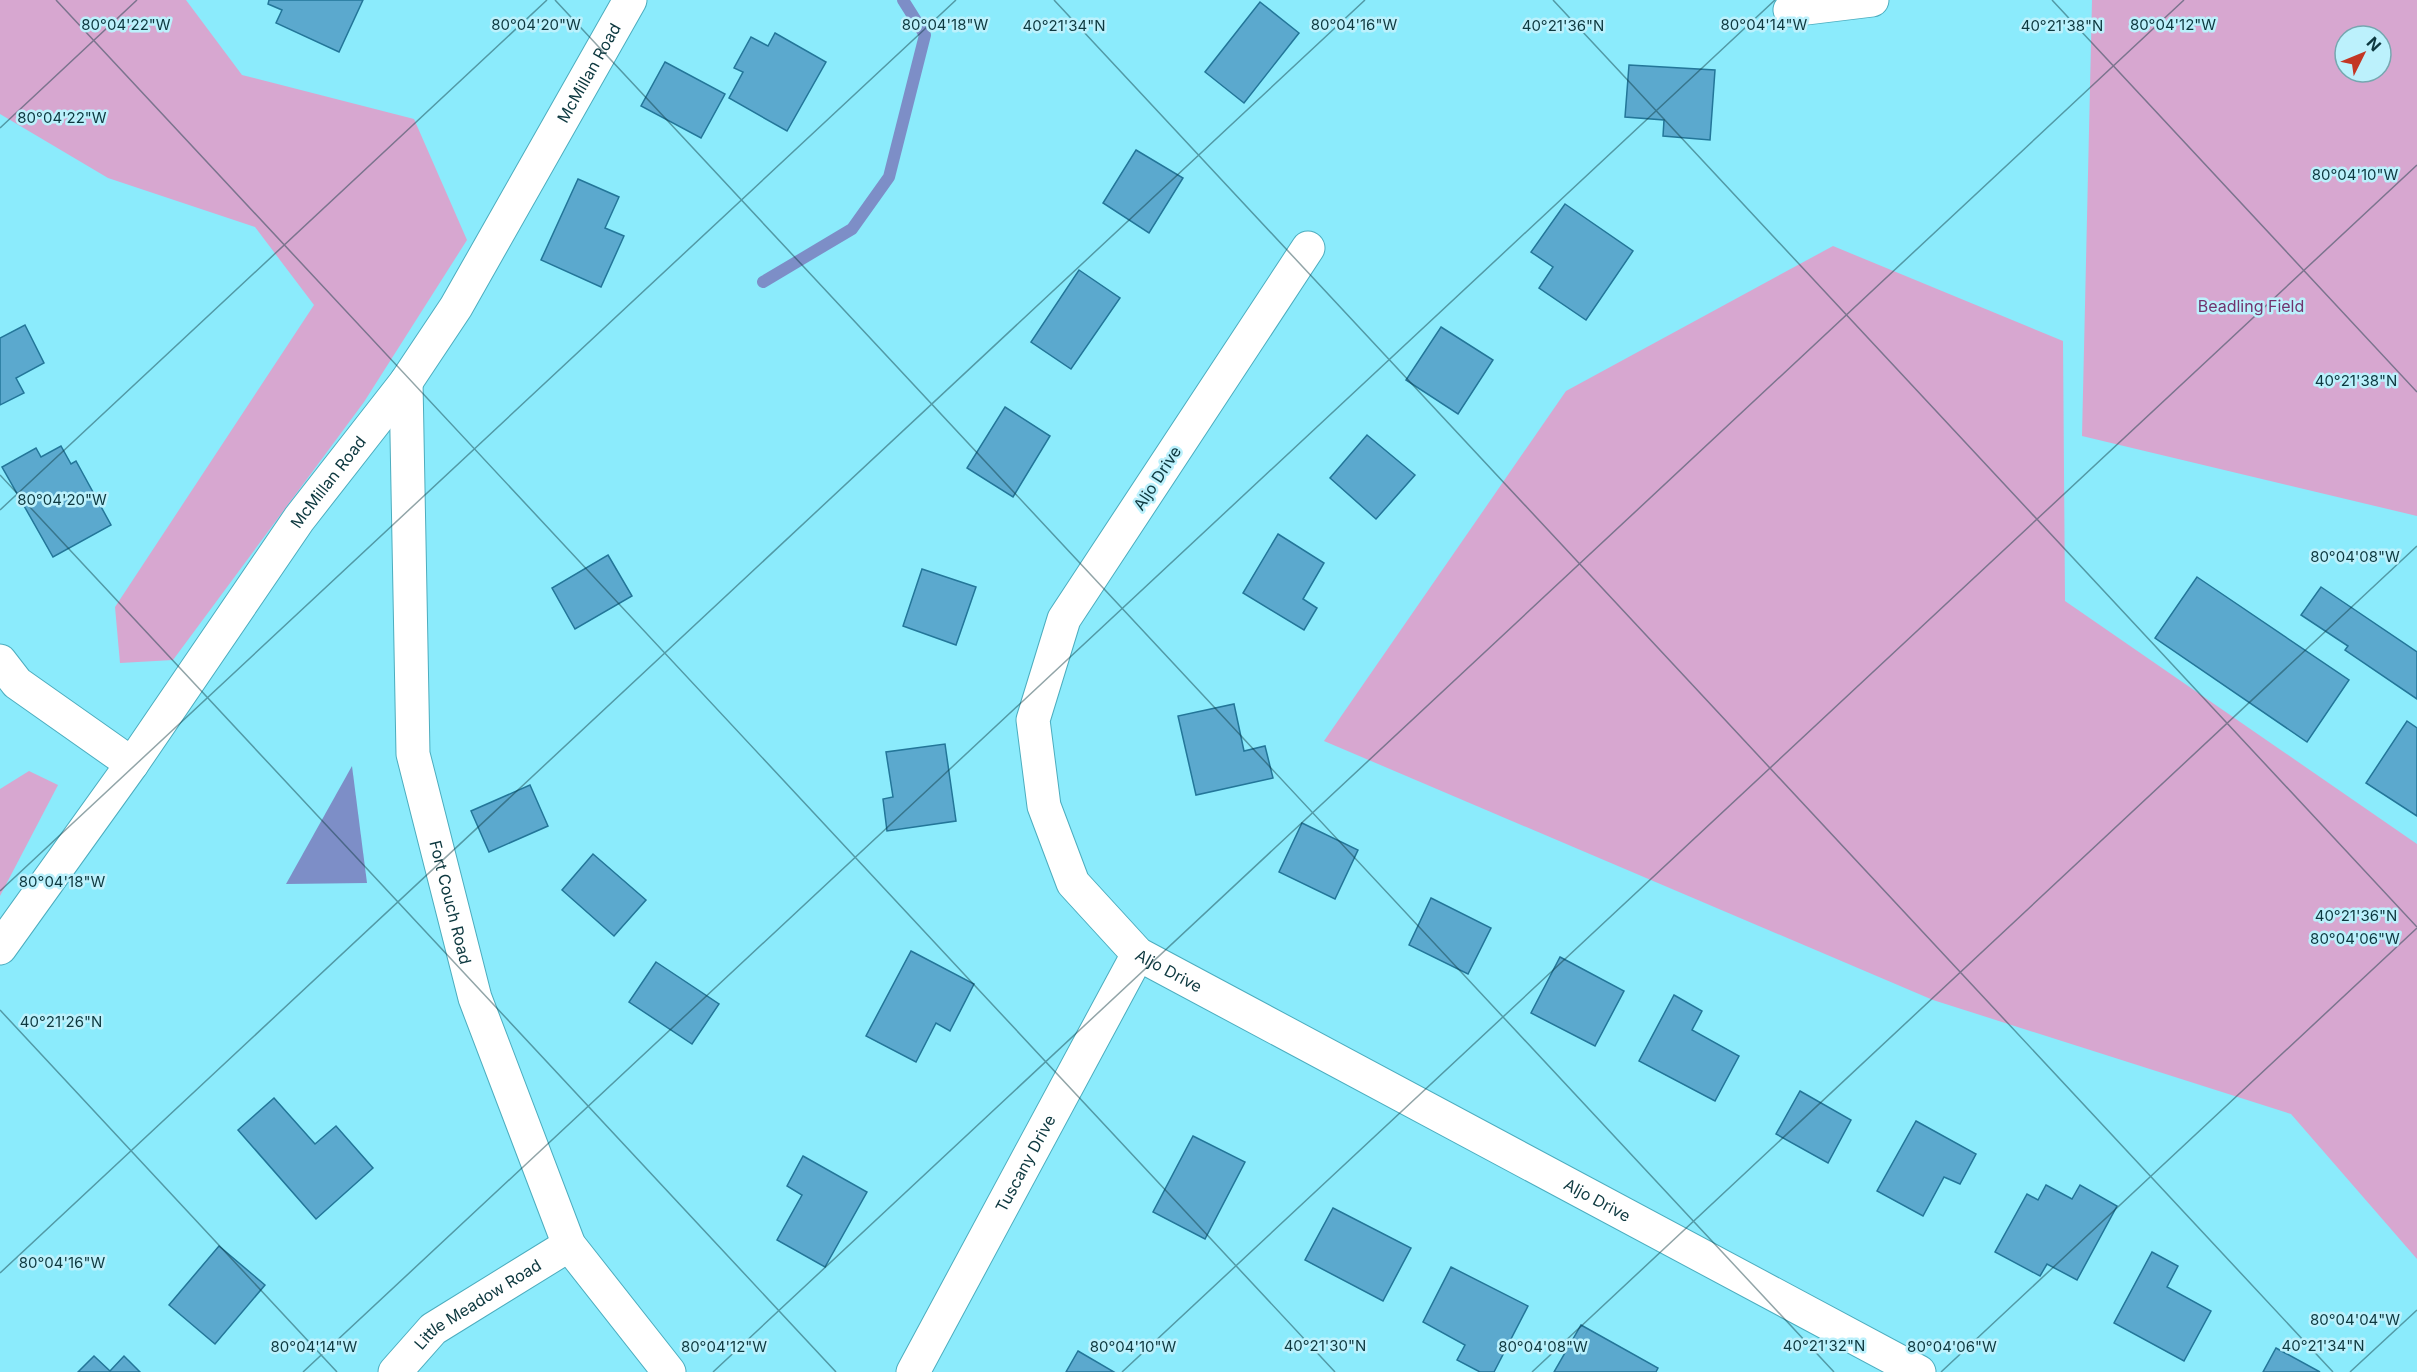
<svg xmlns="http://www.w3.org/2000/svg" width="2417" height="1372" viewBox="0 0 2417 1372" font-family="Inter,sans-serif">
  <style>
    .green { fill: #d7a7d0; fill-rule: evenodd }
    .water { fill: #7d8ec7 }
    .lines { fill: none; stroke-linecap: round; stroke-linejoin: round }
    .stream { stroke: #7d8ec7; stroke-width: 12 }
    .building { fill: #5ba9ce; stroke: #237699; stroke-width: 1.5 }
    .minor-casing { stroke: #4cadbf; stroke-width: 35 }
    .minor { stroke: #fff; stroke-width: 33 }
    .ticks { fill: none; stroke: #0d383f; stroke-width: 1.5; stroke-opacity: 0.45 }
    .labels { text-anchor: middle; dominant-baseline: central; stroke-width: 5; stroke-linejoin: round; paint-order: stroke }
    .street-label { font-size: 16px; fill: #0d383f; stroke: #bcf1fc }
    .park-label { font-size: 16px; fill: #72336d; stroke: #bcf1fc }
    .ticks-label { font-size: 15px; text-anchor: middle; fill: #0d383f; stroke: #bcf1fc; stroke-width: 5; stroke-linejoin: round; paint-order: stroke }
  </style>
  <rect width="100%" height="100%" fill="#8bebfc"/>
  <g class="green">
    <path d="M0,0h186l56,75 172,44 53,121 -103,162 -191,258 -53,3 -5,-56 199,-302 -59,-78 -147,-49 -108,-64z"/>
    <path d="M2092,0h325v516l-335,-80zM2345,36h36v36h-36z"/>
    <path d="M1833,246l230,95 2,260 352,243v415l-126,-145 -358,-114 -609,-259 242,-350z"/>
    <path d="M29,771l29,14 -58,111v-107z"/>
  </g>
  <path class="water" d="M352,766l15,117 -81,1z"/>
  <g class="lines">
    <path class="stream" d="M763,282l89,-53 37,-52 36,-142 -22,-35"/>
  </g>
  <g class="building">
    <path d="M269,0h94l-24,52 -63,-29 6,-13 -14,-6z"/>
    <path d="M1260,2l39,31 -55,70 -39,-31z"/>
    <path d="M775,33l51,29 -39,69 -58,-33 14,-26 -9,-4 17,-31 17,9z"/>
    <path d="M665,62l60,32 -24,44 -60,-32z"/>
    <path d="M1629,65l86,5 -5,70 -47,-4 1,-16 -39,-3z"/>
    <path d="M1136,150l47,28 -34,55 -46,-30z"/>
    <path d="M578,179l41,18 -14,31 19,8 -23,51 -60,-27z"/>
    <path d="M1565,204l68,47 -47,69 -47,-32 14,-21 -22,-15z"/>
    <path d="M1079,270l41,28 -49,71 -40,-27z"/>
    <path d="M25,325l19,38 -28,15 8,15 -24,12v-67z"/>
    <path d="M1441,327l52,33 -35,54 -52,-34z"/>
    <path d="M1005,407l45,29 -37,61 -46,-29z"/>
    <path d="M1367,435l48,40 -39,44 -46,-41z"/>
    <path d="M61,446l10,18 5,-3 35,64 -58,32 -51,-90 34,-19 5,9z"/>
    <path d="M1278,534l46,29 -21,36 14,9 -13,22 -61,-37z"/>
    <path d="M608,555l24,41 -57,33 -23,-41z"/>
    <path d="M922,569l54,18 -20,58 -53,-19z"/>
    <path d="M2197,577l152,103 -42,62 -152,-104z"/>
    <path d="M2321,587l96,65v47l-72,-49 3,-4 -47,-31z"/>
    <path d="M1234,704l10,47 21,-5 8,32 -77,17 -18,-79z"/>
    <path d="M2407,721l10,7v88l-51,-33z"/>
    <path d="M945,744l11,77 -69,10 -4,-32 10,-2 -7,-45z"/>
    <path d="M530,785l18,41 -59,26 -18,-41z"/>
    <path d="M1302,823l56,27 -23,49 -56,-27z"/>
    <path d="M593,854l53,46 -32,36 -52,-46z"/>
    <path d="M1431,898l60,30 -23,46 -59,-29z"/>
    <path d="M911,951l63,33 -24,47 -14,-8 -20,39 -50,-26z"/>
    <path d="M1560,957l64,34 -29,55 -64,-33z"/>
    <path d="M656,962l63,42 -27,40 -63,-42z"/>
    <path d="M1674,995l28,16 -10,19 47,26 -24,45 -76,-40z"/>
    <path d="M1800,1091l51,29 -23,43 -52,-29z"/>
    <path d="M274,1098l41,46 21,-18 37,42 -57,51 -78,-89z"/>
    <path d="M1916,1121l60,33 -16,30 -16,-7 -21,39 -46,-25z"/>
    <path d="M1193,1136l52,26 -40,77 -52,-27z"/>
    <path d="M803,1156l64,36 -42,75 -48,-27 25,-45 -15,-9z"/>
    <path d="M2046,1185l26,14 8,-14 37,21 -40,74 -30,-16 -7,12 -45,-24 32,-58 11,6z"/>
    <path d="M1333,1208l78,40 -28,53 -78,-41z"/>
    <path d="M219,1246l46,39 -50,59 -46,-39z"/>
    <path d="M2152,1252l26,14 -11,21 44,24 -27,50 -70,-38z"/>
    <path d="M1451,1267l77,39 -34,66h-14l-23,-12 8,-15 -42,-23z"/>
    <path d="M1581,1325l77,43 -2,4h-102z"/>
    <path d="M2276,1348l44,24h-57z"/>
    <path d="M1078,1351l36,21h-48z"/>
    <path d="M94,1356l16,15 14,-15 16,16h-62z"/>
  </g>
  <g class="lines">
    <g class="minor-casing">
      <g id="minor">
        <path d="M1790,10l82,-10"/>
        <path id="s1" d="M1308,248l-244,371 -31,101 11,86 29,77 65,71 781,418"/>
        <path id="s2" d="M406,382l7,372 62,244 94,247 100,127"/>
        <path d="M0,661l17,22 115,81"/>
        <path id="s3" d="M0,948l132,-184 167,-245 107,-137 50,-75 174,-307"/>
        <path id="s4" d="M395,1372l38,-43 136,-84"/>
        <path id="s5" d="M913,1372l225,-418"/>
      </g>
    </g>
    <use href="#minor" class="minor"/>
  </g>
  <path class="ticks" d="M56,0l1279,1372M555,0l1279,1372M1054,0l1279,1372M1553,0l864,927M2052,0l365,392M0,128l137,-128M0,475l836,897M0,510l547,-510M0,891l956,-891M0,1010l337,362M0,1273l1365,-1273M303,1372l1472,-1372M713,1372l1471,-1372M1122,1372l1295,-1207M1532,1372l885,-826M1941,1372l476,-444M2350,1372l67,-62"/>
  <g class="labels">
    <g class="street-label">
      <text stroke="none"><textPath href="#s3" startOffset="1056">McMillan Road</textPath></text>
      <text transform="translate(1157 478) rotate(-57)">Aljo Drive</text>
      <text stroke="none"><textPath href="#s3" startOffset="570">McMillan Road</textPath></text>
      <text stroke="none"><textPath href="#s2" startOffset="525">Fort Couch Road</textPath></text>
      <text stroke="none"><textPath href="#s1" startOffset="850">Aljo Drive</textPath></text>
      <text stroke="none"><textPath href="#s5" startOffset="237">Tuscany Drive</textPath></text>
      <text stroke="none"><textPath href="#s1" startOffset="1336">Aljo Drive</textPath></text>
      <text stroke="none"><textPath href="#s4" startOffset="108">Little Meadow Road</textPath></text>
    </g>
    <g class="park-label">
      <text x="2251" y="306">Beadling Field</text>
    </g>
  </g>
  <g class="ticks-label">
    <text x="126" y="30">80°04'22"W</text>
    <text x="536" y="30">80°04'20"W</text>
    <text x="945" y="30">80°04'18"W</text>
    <text x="1354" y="30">80°04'16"W</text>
    <text x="1764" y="30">80°04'14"W</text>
    <text x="2173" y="30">80°04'12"W</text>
    <text x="1064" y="31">40°21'34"N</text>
    <text x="2062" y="31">40°21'38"N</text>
    <text x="1563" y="31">40°21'36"N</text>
    <text x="62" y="123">80°04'22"W</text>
    <text x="2355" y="180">80°04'10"W</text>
    <text x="2356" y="386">40°21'38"N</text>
    <text x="62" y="505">80°04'20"W</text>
    <text x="2355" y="562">80°04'08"W</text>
    <text x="62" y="887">80°04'18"W</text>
    <text x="2356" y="921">40°21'36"N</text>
    <text x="2355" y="944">80°04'06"W</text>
    <text x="61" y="1027">40°21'26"N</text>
    <text x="62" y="1268">80°04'16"W</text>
    <text x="2355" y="1325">80°04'04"W</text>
    <text x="1325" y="1351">40°21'30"N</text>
    <text x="1824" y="1351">40°21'32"N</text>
    <text x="2323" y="1351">40°21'34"N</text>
    <text x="314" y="1352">80°04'14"W</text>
    <text x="724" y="1352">80°04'12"W</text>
    <text x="1133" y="1352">80°04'10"W</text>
    <text x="1543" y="1352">80°04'08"W</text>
    <text x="1952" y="1352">80°04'06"W</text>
  </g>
  <g transform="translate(2363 54) rotate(47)"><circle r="28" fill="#bcf1fc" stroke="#76a7b0" stroke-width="1.5"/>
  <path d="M0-4.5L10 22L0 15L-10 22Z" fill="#c33624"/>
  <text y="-9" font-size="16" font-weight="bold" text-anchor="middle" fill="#0d383f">N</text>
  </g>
</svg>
